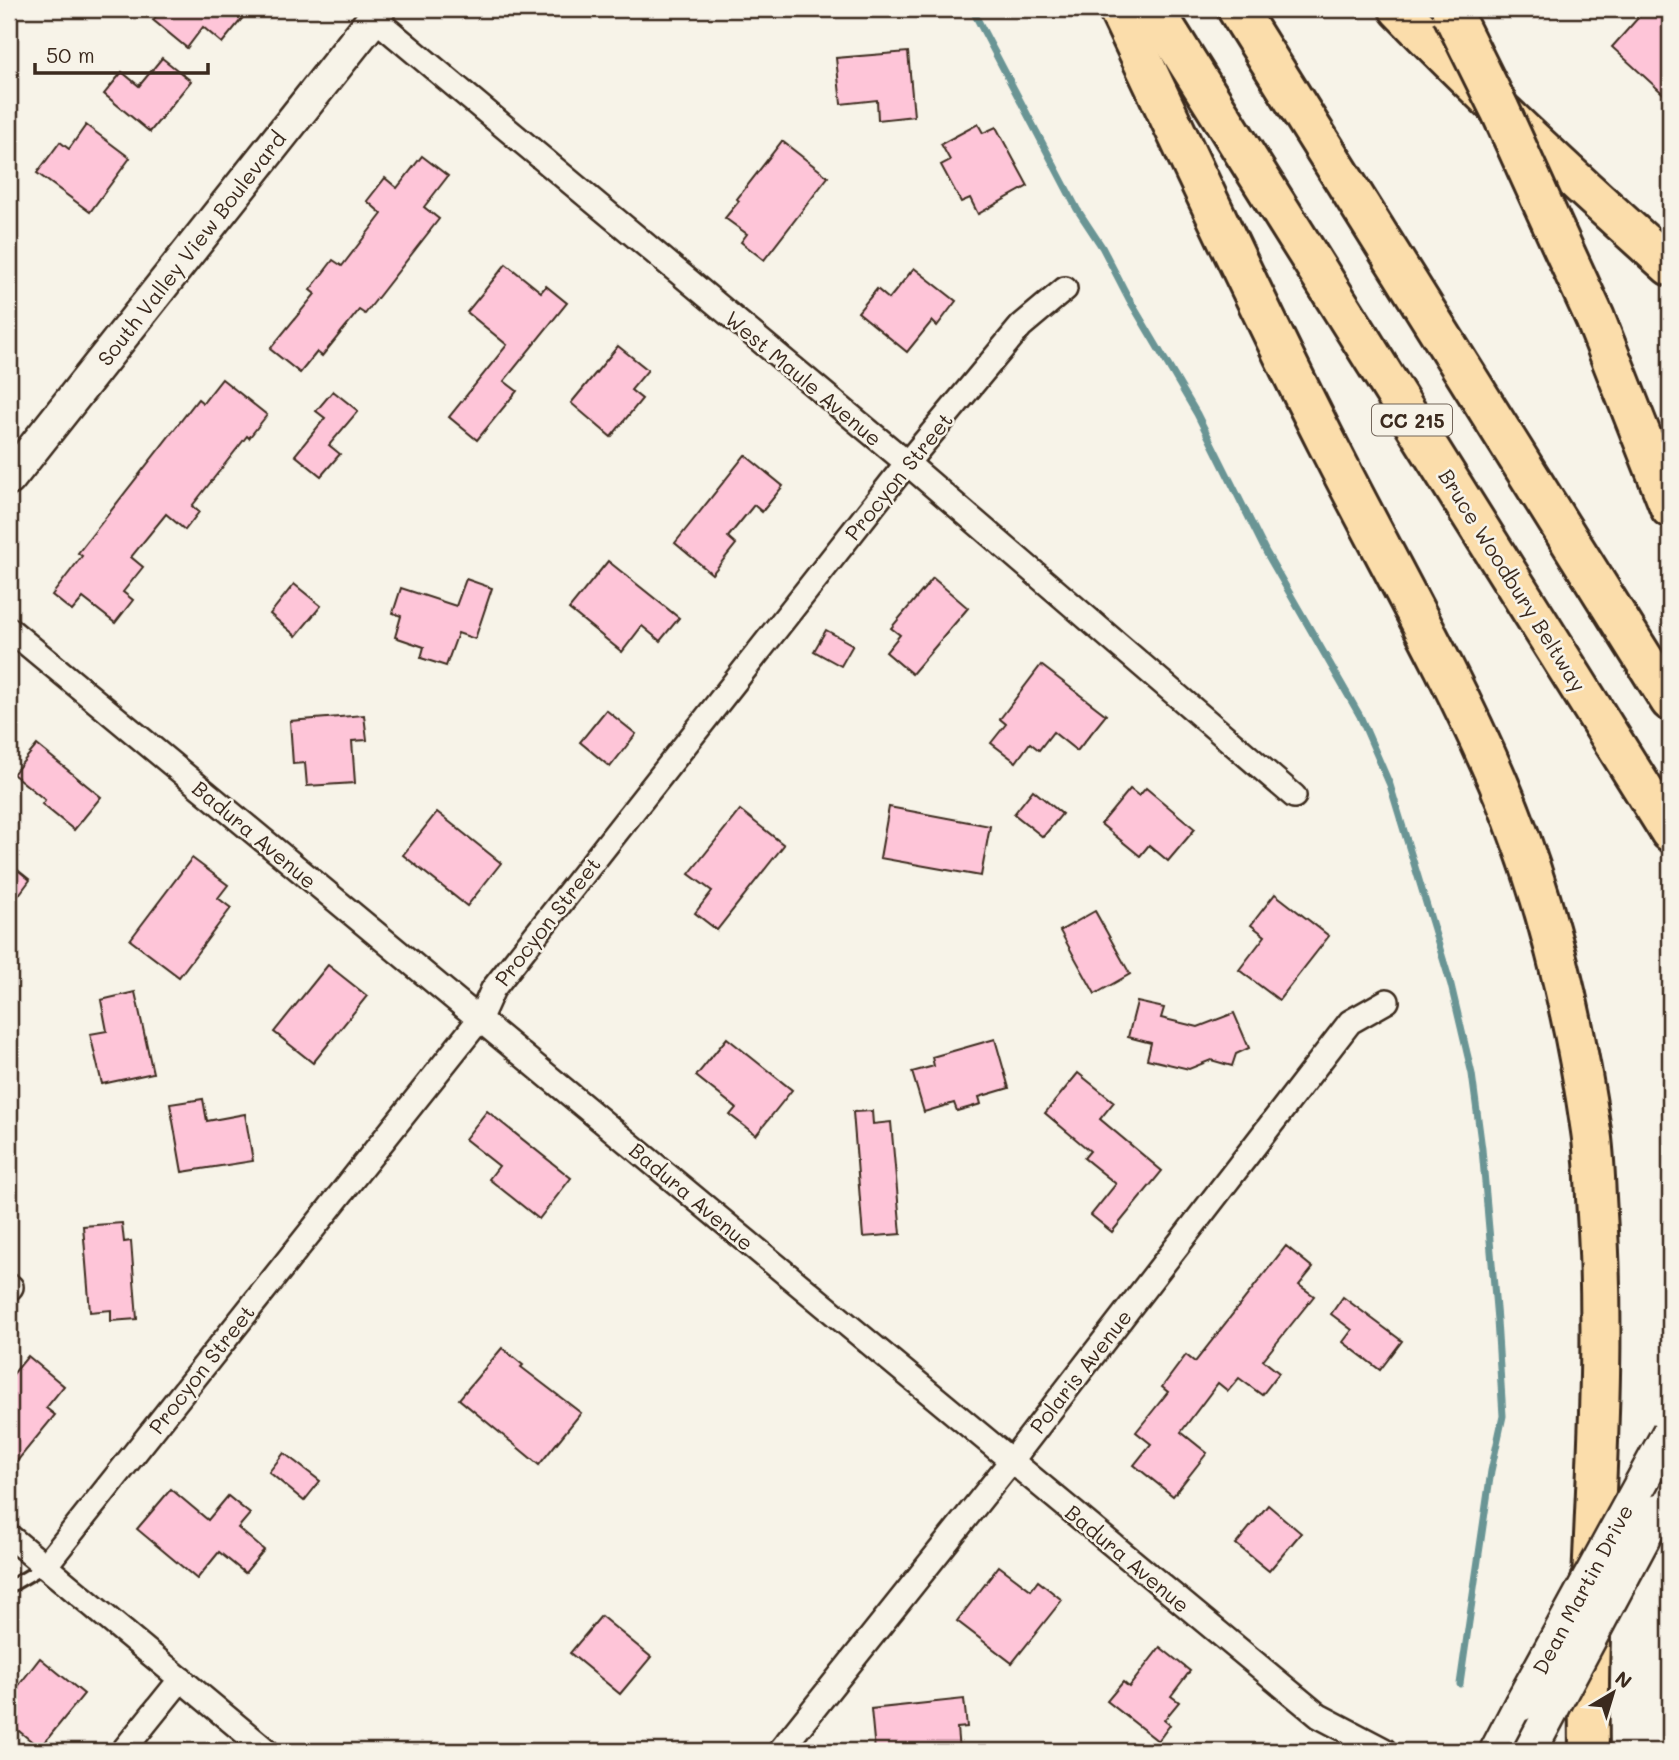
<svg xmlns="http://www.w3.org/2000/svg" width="1679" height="1760" viewBox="0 0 1679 1760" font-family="Mali,sans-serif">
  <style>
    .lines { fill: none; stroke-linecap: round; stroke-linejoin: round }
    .stream { stroke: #6b9595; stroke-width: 7 }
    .building { fill: #fec5d8; stroke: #3b2a1e; stroke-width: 2 }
    .service-casing { stroke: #3b2a1e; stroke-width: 16 }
    .minor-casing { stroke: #3b2a1e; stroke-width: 28 }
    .secondary-casing { stroke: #3b2a1e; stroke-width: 37 }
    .motorway-casing { stroke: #3b2a1e; stroke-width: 44 }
    .service { stroke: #f7f3e8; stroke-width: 10 }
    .minor { stroke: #f7f3e8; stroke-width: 23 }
    .secondary { stroke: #f7f3e8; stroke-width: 32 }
    .motorway { stroke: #fbddab; stroke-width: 38 }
    .secondary-bridge-casing { stroke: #3b2a1e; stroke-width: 37; stroke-linecap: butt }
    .motorway-bridge-casing { stroke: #3b2a1e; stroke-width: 44; stroke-linecap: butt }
    .secondary-bridge { stroke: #f7f3e8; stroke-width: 32 }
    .motorway-bridge { stroke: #fbddab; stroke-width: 38 }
    .labels { text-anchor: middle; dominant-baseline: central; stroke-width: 5; stroke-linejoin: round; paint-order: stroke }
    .shield { fill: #f7f3e8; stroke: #73665b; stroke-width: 2 }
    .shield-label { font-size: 19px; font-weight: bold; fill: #3b2a1e }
    .street-label { font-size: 21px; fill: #3b2a1e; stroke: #f7f3e8 }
  </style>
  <rect width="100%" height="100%" fill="#f7f3e8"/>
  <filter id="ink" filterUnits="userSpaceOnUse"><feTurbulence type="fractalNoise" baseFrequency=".0143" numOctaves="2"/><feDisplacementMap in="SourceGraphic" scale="14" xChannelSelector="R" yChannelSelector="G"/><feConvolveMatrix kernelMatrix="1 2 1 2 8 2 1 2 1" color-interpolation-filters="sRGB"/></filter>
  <g filter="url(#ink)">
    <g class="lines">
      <path class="stream" d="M972,9l105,200 25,38 27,52 68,115 69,138 94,164 30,69 61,200 21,89 10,75 15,171 6,96 -12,55 -31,213"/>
    </g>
    <g class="building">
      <path d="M162,9h88l-28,34 -19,-16 -16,21 -34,-28z"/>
      <path d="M1646,9h24v91l-58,-53z"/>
      <path d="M908,52l6,64 -36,4 -1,-20 -36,4 -5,-46z"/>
      <path d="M162,58l29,23 -41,51 -46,-38 18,-22 17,14z"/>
      <path d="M978,124l5,9 13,-6 32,59 -50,28 -8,-16 -9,4 -20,-37 9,-5 -9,-16z"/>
      <path d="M86,125l44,33 -40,54 -53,-39 23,-31 9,7z"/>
      <path d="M782,141l46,36 -64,83 -23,-18 6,-8 -22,-16 14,-17 -2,-2z"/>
      <path d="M422,156l26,20 -24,31 15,12 -74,95 -6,-4 -37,46 -5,-4 -17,21 -30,-24 45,-55 -5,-4 23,-30 9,6 40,-52 -15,-13 18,-23 12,10z"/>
      <path d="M506,264l35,28 5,-6 21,17 -63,78 13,10 -40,49 -28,-23 58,-72 -40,-33z"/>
      <path d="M914,268l42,33 -19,25 -5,-5 -25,31 -49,-40 19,-23 12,10z"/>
      <path d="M618,346l30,24 -17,20 11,9 -31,38 -40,-34z"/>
      <path d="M222,379l45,36 -18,23 -2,-2 -55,70 7,6 -14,18 -19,-16 -35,43 12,10 -20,25 10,8 -18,23 -32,-25 -11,13 -20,-16 30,-39 -4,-3 120,-154 5,4z"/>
      <path d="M333,391l25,20 -29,34 11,9 -19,22 -26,-21 30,-37 -9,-7z"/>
      <path d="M745,455l38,31 -21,26 -8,-7 -26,32 8,7 -24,30 -37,-31z"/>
      <path d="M608,561l71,57 -19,23 -18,-15 -20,26 -53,-43z"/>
      <path d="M933,578l35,30 -56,66 -26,-22 14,-17 -9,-7z"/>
      <path d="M466,579l26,9 -17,51 -17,-6 -12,33 -25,-8 3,-11 -29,-10 6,-21 -8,-3 8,-25 55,18z"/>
      <path d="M294,584l27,22 -25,30 -26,-22z"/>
      <path d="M826,630l27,15 -12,21 -27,-15z"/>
      <path d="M1041,665l65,50 -29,36 -24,-19 -14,18 -9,-7 -14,19 -25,-19 15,-19 -6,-5z"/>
      <path d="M606,710l30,24 -26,33 -30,-25z"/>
      <path d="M364,715l3,25 -15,1 3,42 -48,3 -2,-23 -12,1 -3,-43z"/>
      <path d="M37,745l64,52 -27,33 -32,-26 3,-4 -32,-26z"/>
      <path d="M1146,788l49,41 -27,32 -19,-16 -9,11 -39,-32 29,-35 9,7z"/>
      <path d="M1033,790l29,24 -19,23 -29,-23z"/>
      <path d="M889,807l101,19 -9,50 -101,-18z"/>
      <path d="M740,810l44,35 -67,85 -22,-17 17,-22 -23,-17z"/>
      <path d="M437,812l64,51 -34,43 -64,-51z"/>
      <path d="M192,858l36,27 -10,13 13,10 -52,69 -49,-37z"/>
      <path d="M9,863l21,17 -21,28z"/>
      <path d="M1275,894l54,42 -50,64 -40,-30 26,-34 -14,-11z"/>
      <path d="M1095,911l35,63 -35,20 -35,-63z"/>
      <path d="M328,965l39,31 -54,67 -39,-31z"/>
      <path d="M135,992l18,81 -51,11 -12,-50 17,-3 -6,-31z"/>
      <path d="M1137,1002l27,6 -3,10 37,9 36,-14 15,35 -13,6 -4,12 -21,-6 -22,9 -42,-10 4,-16 -23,-6z"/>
      <path d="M727,1038l65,52 -36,45 -26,-20 6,-7 -40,-32z"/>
      <path d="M995,1039l14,49 -30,9 2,7 -24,7 -3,-8 -30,9 -12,-40 22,-6 -2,-9z"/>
      <path d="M1078,1073l36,29 -14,17 62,52 -50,61 -21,-17 25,-31 -32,-26 6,-7 -45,-38z"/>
      <path d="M203,1099l4,22 38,-7 8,47 -71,11 -12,-68z"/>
      <path d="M487,1111l84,67 -32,41 -50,-40 10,-13 -34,-27z"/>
      <path d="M872,1111l1,13 18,-2 10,112 -38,3 -10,-125z"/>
      <path d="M122,1223l2,19 7,-1 6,78 -26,2v-11l-21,2 -7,-86z"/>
      <path d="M1286,1246l27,22 -14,17 15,11 -51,64 16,13 -17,22 -23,-17 -11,13 -10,-8 -37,49 26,21 -34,43 -39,-31 17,-21 -15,-12 32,-40 -6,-5 24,-32 9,7z"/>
      <path d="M1343,1297l59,44 -22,29 -37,-28 9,-12 -21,-16z"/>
      <path d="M502,1348l21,17 -2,2 60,46 -42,52 -80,-66z"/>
      <path d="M28,1356l36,30 -18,22 9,7 -46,56v-92z"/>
      <path d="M284,1453l36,28 -16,20 -35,-29z"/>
      <path d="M171,1489l37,31 20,-24 22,18 -12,14 26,22 -19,23 -26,-21 -22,27 -60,-50z"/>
      <path d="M1268,1505l33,28 -32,38 -33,-27z"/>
      <path d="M999,1566l32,24 7,-9 24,19 -50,63 -55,-42z"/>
      <path d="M601,1616l50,41 -31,37 -50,-41z"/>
      <path d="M1160,1647l30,24 -19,25 8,6 -15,18 6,5 -12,16 -51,-40 16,-19 6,5z"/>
      <path d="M40,1658l44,36 -44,54 -31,-25v-25z"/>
      <path d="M964,1699l3,28 -10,1 2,23h-84l-4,-42z"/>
    </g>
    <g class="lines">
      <g class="service-casing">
        <path id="service" d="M9,1587l36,-21"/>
      </g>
      <g class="minor-casing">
        <g id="minor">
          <path d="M374,18l533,445 387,333"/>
          <path d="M9,629l1310,1087 65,34"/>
          <path d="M9,1289l2,-2"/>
          <path d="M9,1536l258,215"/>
          <path d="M45,1566l434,-546 14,-31 414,-526 114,-137 44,-37"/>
          <path d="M123,1751l58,-72"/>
          <path d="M780,1751l232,-291 338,-438 37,-21"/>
        </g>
      </g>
      <g class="secondary-casing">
        <g id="secondary">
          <path d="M9,479l365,-461 5,-9"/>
          <path d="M1658,1511l12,-24"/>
          <path d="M1496,1751l24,-46"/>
        </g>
      </g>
      <g class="motorway-casing">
        <g id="motorway">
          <path d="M1118,9c69,145 136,291 209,434 57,113 121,223 171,339 47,110 76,231 93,349 4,27 4,55 6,83 12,181 -11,357 -8,537"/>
          <path d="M1154,9l516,823"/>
          <path d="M1237,9l433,692"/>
          <path d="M1399,9c87,90 178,174 271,257"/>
          <path d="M1551,222l44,96 75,190"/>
        </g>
      </g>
      <use href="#service" class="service"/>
      <use href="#minor" class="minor"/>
      <use href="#secondary" class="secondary"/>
      <use href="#motorway" class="motorway"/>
      <g class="secondary-bridge-casing">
        <g id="secondary-bridge">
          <path d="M1520,1705l149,-273"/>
          <path d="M1530,1751l128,-240"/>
        </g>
      </g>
      <g class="motorway-bridge-casing">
        <path id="motorway-bridge" d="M1452,13l48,97 51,112"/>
      </g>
      <use href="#secondary-bridge" class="secondary-bridge"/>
      <use href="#motorway-bridge" class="motorway-bridge"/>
    </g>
  </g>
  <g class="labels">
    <rect class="shield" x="1372" y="404.5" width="80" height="31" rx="5"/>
    <g class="shield-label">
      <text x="1412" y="420">CC 215</text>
    </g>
    <g class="street-label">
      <text transform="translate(191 248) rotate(-52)">South Valley View Boulevard</text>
      <text transform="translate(804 378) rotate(40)">West Maule Avenue</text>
      <text transform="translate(898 476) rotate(-51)">Procyon Street</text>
      <text transform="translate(1513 580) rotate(58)">Bruce Woodbury Beltway</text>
      <text transform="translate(255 834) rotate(40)">Badura Avenue</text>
      <text transform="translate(547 921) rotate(-52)">Procyon Street</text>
      <text transform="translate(692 1196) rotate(40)">Badura Avenue</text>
      <text transform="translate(201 1369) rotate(-52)">Procyon Street</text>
      <text transform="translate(1080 1371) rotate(-52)">Polaris Avenue</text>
      <text transform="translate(1128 1558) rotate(40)">Badura Avenue</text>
      <text transform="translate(1582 1589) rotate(-62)">Dean Martin Drive</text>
    </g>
  </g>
  <rect width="1679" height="1760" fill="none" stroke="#f7f3e8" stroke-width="35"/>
  <rect x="18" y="18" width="1644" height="1725" fill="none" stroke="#3b2a1e" stroke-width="2.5" filter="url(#ink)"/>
  <g transform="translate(1613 1693) rotate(38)" stroke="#f7f3e8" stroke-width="5" paint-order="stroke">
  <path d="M0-5L12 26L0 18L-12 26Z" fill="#3b2a1e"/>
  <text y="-10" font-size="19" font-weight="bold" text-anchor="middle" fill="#3b2a1e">N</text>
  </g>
  <path d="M35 63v10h173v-10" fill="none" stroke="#3b2a1e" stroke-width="3.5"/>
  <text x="46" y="63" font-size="21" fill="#3b2a1e" stroke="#f7f3e8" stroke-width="5" paint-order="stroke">50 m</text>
</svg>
